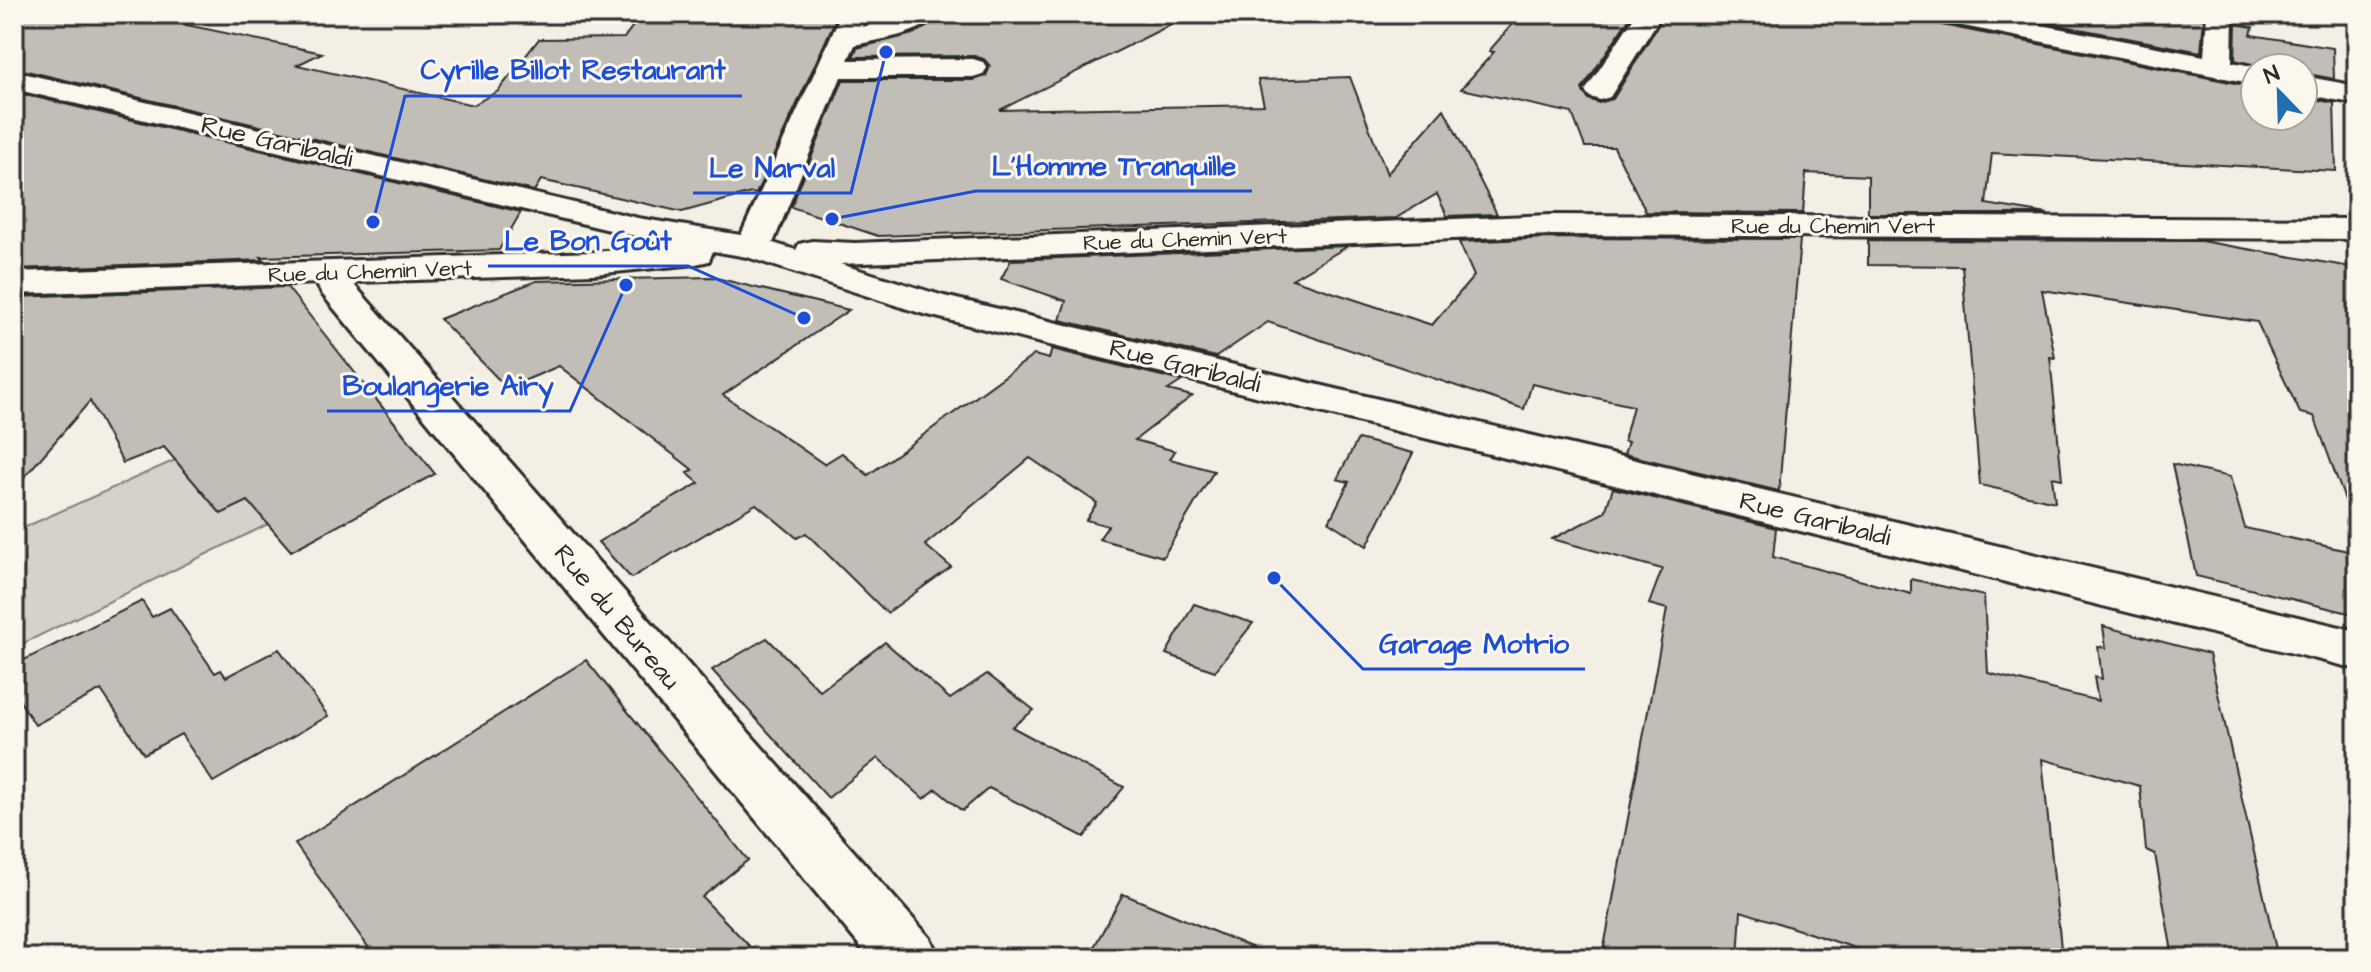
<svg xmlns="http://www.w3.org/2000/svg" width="2371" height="972" viewBox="0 0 2371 972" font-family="'Architects Daughter',sans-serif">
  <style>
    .green { fill: #d5d2c9; stroke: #807e7a; stroke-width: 2 }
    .building { fill: #c0beb6; stroke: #2b2b2b; stroke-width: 2 }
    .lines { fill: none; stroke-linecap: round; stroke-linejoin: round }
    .minor-casing { stroke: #2b2b2b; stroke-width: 6 }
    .minor { fill: #fbf7ec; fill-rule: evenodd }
    .labels { text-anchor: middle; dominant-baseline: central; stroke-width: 6; stroke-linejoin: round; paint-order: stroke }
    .far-street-label { font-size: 22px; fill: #2b2b2b; stroke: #fbf7ec }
    .street-label { font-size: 26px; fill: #2b2b2b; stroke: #fbf7ec }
    .leader { fill: none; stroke: #1d4ed8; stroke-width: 3 }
    .callout-dot { fill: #1d4ed8; stroke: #fbf7ec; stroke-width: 3 }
    .callout-label { font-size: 28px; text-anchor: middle; font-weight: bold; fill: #1d4ed8; stroke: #fbf7ec; stroke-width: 6; stroke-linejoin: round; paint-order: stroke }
  </style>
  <rect width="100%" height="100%" fill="#f3efe4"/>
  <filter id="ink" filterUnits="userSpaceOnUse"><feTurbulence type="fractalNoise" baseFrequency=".0125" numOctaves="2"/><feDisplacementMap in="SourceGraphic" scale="16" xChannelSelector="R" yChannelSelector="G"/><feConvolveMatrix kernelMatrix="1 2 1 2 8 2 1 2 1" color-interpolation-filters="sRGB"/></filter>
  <g filter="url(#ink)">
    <path class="green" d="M359,378l59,73 -404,197v-116z"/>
    <g class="building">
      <path d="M14,14h120l188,39 -25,12 176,40 25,-14 41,-52 85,-1 14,-19 200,-5 -82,180 -5,-1 -69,19 -141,-32 -7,11 -520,-123z"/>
      <path d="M941,14h251l-192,96 264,-5 -6,-25 92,-3 37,97 57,-65 53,105 -50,2 -10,-22 -41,24 -518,18 -87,-29 52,-127h130l13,-4 4,-10 -6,-7 -10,-3 -121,1 4,-9 56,-14 20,-11z"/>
      <path d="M1521,14h111l-50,75 6,10 11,4 14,-4 52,-85h262l5,8 10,3 313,62v29h48v-19l31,6 2,68 -344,-18 -6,51 62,10h-180v-38l-62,-3 -3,40 -157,-1 -32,-65h-29l-13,-34 -111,-24 33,-37 -5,-1z"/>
      <path d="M2000,14h182l22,4 -3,34z"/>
      <path d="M2236,24l17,3 -2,8 82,13 1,31 -31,-6v-5h-38l-30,-8z"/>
      <path d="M14,92l507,120 -22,38 -238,7 3,3 -250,9z"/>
      <path d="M1551,238l249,1 -21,252 -155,-37 4,-12 -4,-1 9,-35 -101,-22 -8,25 -256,-87 -52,35 -156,-37 6,-19 -65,-22 10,-19 337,-14 -56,33 140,46 42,-49 -15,-34z"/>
      <path d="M1868,240l333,1 156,27v250l-5,1 -38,-103 -14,-3 -43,-91 -215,-32 13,68 -5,-1 12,122 -10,-2 3,25 -75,-17 -18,-219 -94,-1z"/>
      <path d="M712,277l137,33 -126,85 101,69 18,-11 26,22 166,-120 15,4 3,-10 130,32 -14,9 24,6 -57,44 40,11 -5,8 44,12 -51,86 -64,-18 9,-13 -22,-6 11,-17 -67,-45 -105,87 26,22 -64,46 -81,-80 -9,5 -41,-34 -125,74 -33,-36 101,-59 -12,-10 6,-3 -134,-104 -52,22 -67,-69 96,-38z"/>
      <path d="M287,287l148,187 -144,77 -43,-50 -27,13 -57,-67 -41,16 -33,-62 -76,88v-192z"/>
      <path d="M1358,439l55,14 -46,93 -38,-24 20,-40 -12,-3z"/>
      <path d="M2172,464l58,13 15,51 112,25v62l-161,-39z"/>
      <path d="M1613,488l163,40 -3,29 138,37v-15l73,17 4,77 110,28 -4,-24 8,2 -4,-33 8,2 -3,-22 106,28 69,304h-105l-18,-104 -9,-4 -6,-64 -98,-27 20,199h-176l-145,-47 -3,47h-136l65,-349 -18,-5 13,-35 -110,-30 53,-27z"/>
      <path d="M142,601l10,16 18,-9 45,65 6,-3 5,7 53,-28 49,67 -115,66 -32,-48 -37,20 -43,-64 -66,35 -21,-33v-27z"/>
      <path d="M1194,604l59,19 -38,48 -49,-17z"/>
      <path d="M767,638l53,53 65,-49 65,57 37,-25 47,36 -22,17 112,60 -40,50 -95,-49 -27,23 -26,-22 -12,10 -46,-41 -50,40 -116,-128z"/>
      <path d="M586,660l162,200 -46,37 59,61h-385l-81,-114z"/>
      <path d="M1123,894l152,63v1h-187z"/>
    </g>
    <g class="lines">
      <g class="minor-casing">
        <g id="minor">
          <path d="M841,14h26l-5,13 41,-13h35c-13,20 -61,26 -83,31l-7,15 125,-1 10,3 4,6 -4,6 -10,3h-132l-68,166 23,7 3,-6 13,-3 43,2 696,-28 806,4v20l-806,-4 -711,29 104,32 1413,335v38l-1437,-356 -173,-56 -34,-6 -4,10 -13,3 -102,10 -237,8 -2,4 575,652 9,20h-69l-547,-663 -5,-8 2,-4 -306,11v-22l580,-20 79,-7 -659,-156v-18l624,147 103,17z"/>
          <path d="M1636,14h26l-52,83 -10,3 -10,-3 -5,-6z"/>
          <path d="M1930,14h54l220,42 3,-42h26l-1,48 30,6h-7v16l-312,-62 -9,-2z"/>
          <path d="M2303,76l54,10v18l-54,-10z"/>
        </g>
      </g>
      <use href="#minor" class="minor"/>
    </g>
  </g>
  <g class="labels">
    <g class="far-street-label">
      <text x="1833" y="226">Rue du Chemin Vert</text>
      <text transform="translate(1185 240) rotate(-2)">Rue du Chemin Vert</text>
      <text transform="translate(370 272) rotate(-2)">Rue du Chemin Vert</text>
    </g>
    <g class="street-label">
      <text transform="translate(277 142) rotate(13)">Rue Garibaldi</text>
      <text transform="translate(1185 366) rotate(14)">Rue Garibaldi</text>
      <text transform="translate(1815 519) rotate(14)">Rue Garibaldi</text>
      <text transform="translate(617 617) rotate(50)">Rue du Bureau</text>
    </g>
  </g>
  <path class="leader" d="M373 222L405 96H742M832 219L976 191H1252M886 52L851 193H693M804 318L688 266H488M626 285L570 411H327M1274 578L1363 669H1585"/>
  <g class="callout-dot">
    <circle cx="373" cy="222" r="8"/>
    <circle cx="832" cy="219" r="8"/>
    <circle cx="886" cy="52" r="8"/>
    <circle cx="804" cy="318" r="8"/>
    <circle cx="626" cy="285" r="8"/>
    <circle cx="1274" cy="578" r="8"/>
  </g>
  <g class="callout-label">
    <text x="573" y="79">Cyrille Billot Restaurant</text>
    <text x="1114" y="175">L'Homme Tranquille</text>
    <text x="772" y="177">Le Narval</text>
    <text x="588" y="250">Le Bon Goût</text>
    <text x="448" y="395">Boulangerie Airy</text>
    <text x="1474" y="653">Garage Motrio</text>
  </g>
  <rect width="2371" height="972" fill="none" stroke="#fbf7ec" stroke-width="48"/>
  <rect x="24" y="24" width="2323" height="924" fill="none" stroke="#2b2b2b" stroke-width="3" filter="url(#ink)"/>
  <g transform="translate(2279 92) rotate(337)"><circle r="38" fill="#fbf7ec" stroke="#a8a59f" stroke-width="2"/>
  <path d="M0-6L14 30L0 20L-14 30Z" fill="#1f6fb2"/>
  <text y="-12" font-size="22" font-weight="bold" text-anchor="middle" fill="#2b2b2b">N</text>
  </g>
</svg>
